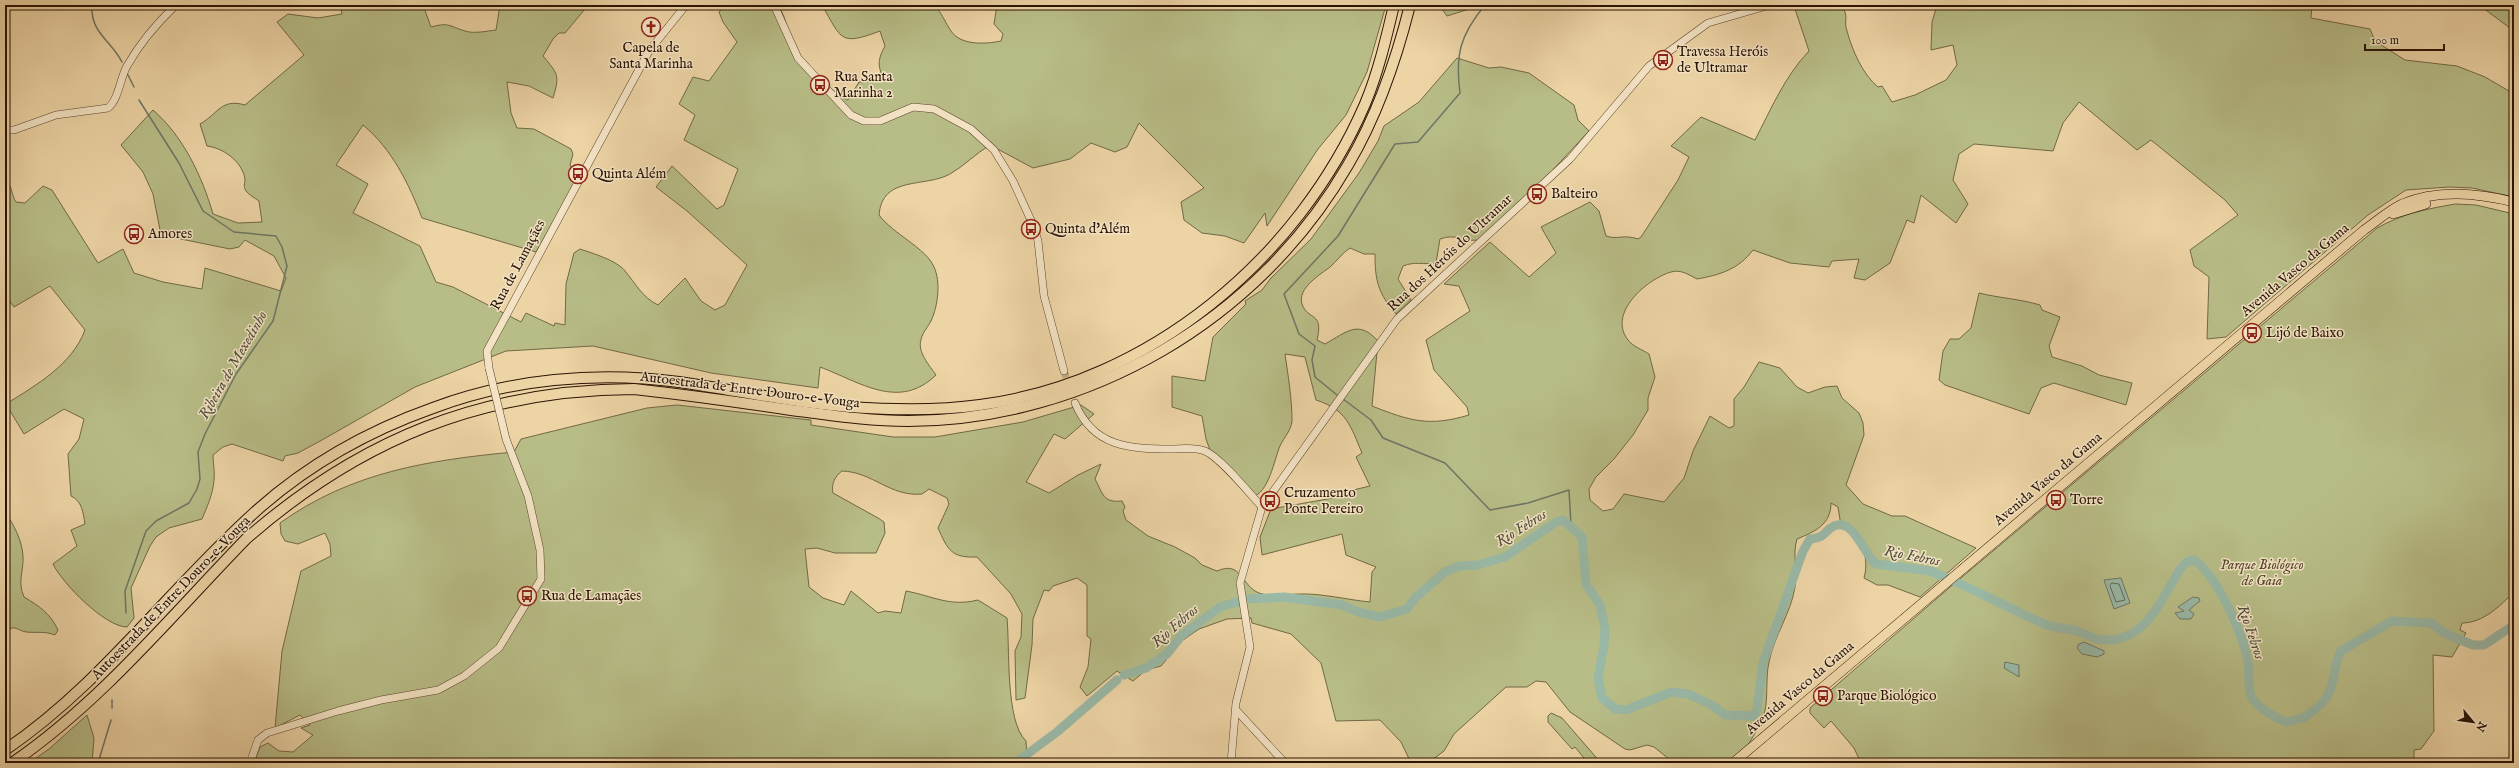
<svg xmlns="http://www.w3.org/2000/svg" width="2519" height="768" viewBox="0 0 2519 768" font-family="'IM FELL English',serif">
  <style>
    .green { fill: #b8bd87; stroke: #716846 }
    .water { fill: #99b8a6; stroke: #6d7665 }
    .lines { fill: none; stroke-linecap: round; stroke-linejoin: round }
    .shore { stroke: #626655; stroke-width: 1 }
    .stream { stroke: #6d7665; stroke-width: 1.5 }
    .river { stroke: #99b8a6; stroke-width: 9 }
    .tertiary-tunnel { stroke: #c6ad85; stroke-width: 7; stroke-dasharray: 7 3.5; stroke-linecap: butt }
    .tertiary-casing { stroke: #5b432c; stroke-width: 8 }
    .primary-casing { stroke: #2a1304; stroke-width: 10 }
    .motorway-casing { stroke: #2a1304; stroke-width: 12 }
    .tertiary { stroke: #f3e3c4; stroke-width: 7 }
    .primary { stroke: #edd4a5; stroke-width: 9 }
    .motorway { stroke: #edd4a5; stroke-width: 10 }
    .tertiary-bridge-casing { stroke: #5b432c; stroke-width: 8; stroke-linecap: butt }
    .tertiary-bridge { stroke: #f3e3c4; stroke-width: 7 }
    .labels { text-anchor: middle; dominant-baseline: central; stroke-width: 3; stroke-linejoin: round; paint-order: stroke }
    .poi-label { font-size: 14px; fill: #2a1304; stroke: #f3e3c4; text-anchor: start }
    .street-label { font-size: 14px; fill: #2a1304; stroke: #f3e3c4 }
    .park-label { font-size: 14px; font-style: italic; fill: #55462b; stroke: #f3e3c4 }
    .water-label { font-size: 15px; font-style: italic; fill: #514d3d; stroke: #f3e3c4 }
  </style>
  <rect width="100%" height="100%" fill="#edd4a5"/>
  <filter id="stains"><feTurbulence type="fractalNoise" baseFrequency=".005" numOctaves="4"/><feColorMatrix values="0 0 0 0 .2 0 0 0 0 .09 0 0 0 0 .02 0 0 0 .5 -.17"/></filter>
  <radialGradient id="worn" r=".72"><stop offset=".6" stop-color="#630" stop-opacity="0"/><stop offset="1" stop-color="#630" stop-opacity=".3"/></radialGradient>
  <g class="green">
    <path d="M340,5h83l8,22c18,-5 18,-1 34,4 9,3 22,0 31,-1l4,-25h85v4l-20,24h-6l-6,6 -10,17c15,18 17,19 10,42l-24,-12 -22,-4 4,31 6,15 17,1 37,20 2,5 -3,11 8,13 -42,74 -114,-34c-13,-34 -30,-69 -59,-93l-27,40 32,19 -15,29 67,33 16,36 17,5 68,35 5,-9 28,13 1,-3 10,2 1,-41 8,-31 6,-4c12,4 38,12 45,22 11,13 17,26 33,34l27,-27 16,23 14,9 10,-5 22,-40 -60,-54 -31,-24 16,-21 45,43 7,-4 14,-36 -54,-29 11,-25 -16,-11 14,-27 16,4 28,-39 -14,-20 -4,-10 7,-7h52c10,15 10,33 19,48 5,11 40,43 51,47l11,-18 17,-1 6,-6c-5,-11 -3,-18 3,-29l-5,-15c-40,15 -38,9 -58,-26h49l5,4 3,-4h55c8,8 11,17 17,26 10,15 35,13 50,10l2,-7 -9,-10 3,-19h389l-19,67 -21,43 -28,34 -51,77 -2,-13 -21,30 -19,-7 -23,-3 -18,-13 -3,-18 23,-14 -65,-65 -12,24 -12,5 -24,-9 -21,16 -37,9 -43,-23c-15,9 -26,21 -40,29 -25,14 -68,1 -71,41 14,19 47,33 55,52 7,15 4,39 -3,54 -3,6 -9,12 -10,19 -4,12 9,26 15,35 -37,36 -76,7 -116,-8l-2,21 -107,-15 -118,-27 -87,5 -91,36 -93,53 -24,13 -13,3 -2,5 -51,-17 -9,3 -10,8c0,8 2,17 1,25 -1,14 -7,27 -12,39l-33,9 -13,9 -6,9 -19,42 3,30 -7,9c-22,0 -65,-44 -74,-63l24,-18 -6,-16 14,-6c-2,-12 -3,-23 -14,-28l-3,-42 11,-15 5,-20 -20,-10 -40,25 -18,-30c30,-19 66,-39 79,-74l-35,-44 -36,21 -9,-12v-114c8,4 6,14 11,21l9,1 18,-17 9,4 46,73 25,-14 11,24 29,9 39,7 3,-21 76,23 5,-13 -12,-22 -29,-16 -6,7 -9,2 -69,-14 -8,-41 -10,-22 -22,-27 32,-35c30,26 49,66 60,104l25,9 24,-1 -3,-21c-4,-3 -10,-6 -13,-10 -3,-5 -1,-7 -1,-12 -3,-18 -22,-31 -38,-33l-7,-22c18,-10 21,-26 45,-19l59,-50 -27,-33 11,-8 30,4 24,-4z"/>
    <path d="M1439,5h43l-35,11z"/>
    <path d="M1841,5c9,12 2,15 6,26 5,19 16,44 31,56l4,-1 10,16 23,-7 31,-15 11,-15 -4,-20 -22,5 1,-28 5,-17h375l-1,13 59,11 5,12 30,19 52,6 28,11 29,17v103l-42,-9 -23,-1 -43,3 -38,25 -142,122 -19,2 2,-62 -15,-11 -4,-16 48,-35 -13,-15 -74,-60 -14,10 -58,-48 -16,21 -10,28 -79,-7 -15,10 -6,26 15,24 -12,19 -35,-28 -7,28 -7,-3 -17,43 -25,17 -11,-2 5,-19 -27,2 -3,6 -39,-4 -37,-13c-14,19 -33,25 -56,29 -8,-4 -16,-10 -26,-7 -24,7 -64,41 -43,68 4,6 15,10 21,14l6,23 -7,21v12l-15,25 -19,24 -18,18 -7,12 1,11 13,11 10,-2 11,-15 40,8 20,-24 9,-27 17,-35 19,12 5,-2v-27l10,-12 15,-25 21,6 17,19 11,6 17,-6 12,-1 5,12 17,15 4,10 1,12 -18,50 17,19 29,12h13l71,32 -56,49 -32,-12h-11l-13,-7c6,-22 -3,-41 -23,-52l-3,-19 -7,-4c0,22 -17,29 -34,36 -5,16 1,31 -2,48 -4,26 -21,49 -26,75 -4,17 0,41 -6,55l4,3 -10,10 -9,15 -22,18h-52l-20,-16 -7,-2 -17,5 -5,-1 -55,-37 -24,-30 -10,-1 -9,6h-21l-52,47 -10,17 -16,12h-17l-10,-21 -21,-22 -44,1 -15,-58 -30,-29 -39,-11 -1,-5 -24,1 -28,10 -16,11 -22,26 -15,4 -13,11 -16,-10 -30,25 -7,-9 8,-20 3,-28 -4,-3v-51l-10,-7 -24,8 -4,5 -5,-1 -11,29 -1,26 -7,53 -9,2 -1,-49 6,-14 1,-23 -11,-20 -34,-37c-26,1 -29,-7 -39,-29l11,-24 -2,-6 -18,-9 -7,5c-32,3 -49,-22 -80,-23 -7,5 -11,13 -9,22l45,25 6,4 1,11 -9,20h-41l-18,-5 -12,1 4,38 14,11 21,7 7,-14 27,22 7,-2 16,2 5,-22c27,5 43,16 72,9l29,18c3,30 -2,103 19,123l1,19 -4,3h-769l6,-16 8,-4 11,8 14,1 20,-17 -12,-7 9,-3 -10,-10 -25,13 7,-77 19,-80 30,-15 -1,-12 -5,-11 -27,11 -13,-3 -4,-7 -1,-11c71,-51 149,-63 234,-71l7,-13 126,-31 30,-3 134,15v5l82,12h42l88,-15 58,-17 13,9 -29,25 -11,-5 -28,48 23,11 29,-18 23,-11 -6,15c8,15 8,24 27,22l3,6 -2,4 3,9 22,16 27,11 20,11 7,7 15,6c25,-11 24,15 42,22 14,5 27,1 40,1 21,-1 50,6 71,8l2,-30 4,-5 -30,-12 -4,-21 -80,21 -2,-18 11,-28 79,-14 -1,-4 21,-5 -14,-29 6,-4c-12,-28 -15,-43 -46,-53l-11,-43 -20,-3c3,21 7,45 7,67 -1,10 -8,16 -12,25 -6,14 -11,47 -28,51l-38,-36 -8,-22 -4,-23 -30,-9v-31l33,5 8,-44 33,-33 -1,-3 17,-11 9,-12 40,-39 48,-66 19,-32 6,-15 35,-24 38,-44 32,10 12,-1 28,6 45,32 4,15 11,11 -38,41 -72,68c-16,2 -23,-7 -39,-1l-4,24c-12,2 -21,-2 -33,3l-5,13 13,21 -15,14c-18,-21 -21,-33 -21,-60h-11l-14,-6c-8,5 -13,13 -20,19 -9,7 -33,21 -28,37 6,17 22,7 15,36l8,4c22,-12 33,-25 53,-3l-6,65c38,15 57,21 97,9l-2,-8 -33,-37 -8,-30 44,-29 -11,-25 -15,-2 46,-42 39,35 27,-24 -15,-26 49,-25 9,9 7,25c12,4 17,-2 32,3l3,-2 37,-57 11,-23 -18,-11 30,-29 54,23c16,-31 30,-64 54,-89l-15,-45z"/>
    <path d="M2479,5h35v25l-4,-2z"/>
    <path d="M2455,204l21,1 38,9v378c-14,14 -31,31 -52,31l-2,7 6,3 -14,24 -19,-2 1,76 -13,18 -7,1v13h-553l-7,-15 -23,-27 -7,7 -14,-15v-5l139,-120 428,-360c25,-14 49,-19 78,-24z"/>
    <path d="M1979,293c20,5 41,6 61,12l2,5 18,7 -11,29 3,11 30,9 17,9 33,8 -6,22 -72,-22 -13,5 -12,26 -84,-29 -6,-5 4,-29 7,-12h9l12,-11z"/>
    <path d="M5,512c9,13 17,28 18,44 1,15 -6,25 1,41 15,9 26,16 34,33l-3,5c-10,-4 -18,-2 -29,-3 -6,-1 -9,-5 -15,-4l-5,8 -1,15z"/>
    <path d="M1551,713l11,5 39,45h-13l-13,-16 -3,2 -24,-27v-6z"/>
    <path d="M87,715l7,23 -2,25h-63l20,-14z"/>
  </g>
  <g class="water">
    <path d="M2121,578l9,25 -16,6 -10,-29z"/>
    <path d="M2193,597l6,1 1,3 -11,9 5,4 -3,5h-11l-5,-6 9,-2 -6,-4z"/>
    <path d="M2084,642l20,9v3l-7,3 -15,-3 -5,-6 2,-4z"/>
    <path d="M2005,662l14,3v12l-15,-9z"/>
  </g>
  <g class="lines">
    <path class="shore" d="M2112,583l7,1 6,16 -9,2 -6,-16z"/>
    <g class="stream">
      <path d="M92,5c-2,28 19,35 30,57"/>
      <path d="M127,73l7,14"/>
      <path d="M1337,395l-22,-18 -3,-17 3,-14 -16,-12 -15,-40 54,-58 57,-92 23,-2 42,-49c-5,-38 0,-58 25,-88"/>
      <path d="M1343,399l28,21 12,18 62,25 45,47 38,-7 41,-13 2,35"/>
      <path d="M126,613l-1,-22 21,-60 10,-10 33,-18 8,-14 3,-10 -2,-27 7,-18 31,-60 37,-53 14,-55 -5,-19 -6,-11 -42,-4 -31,-21 -24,-48 -40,-63"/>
      <path d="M112,708v-8"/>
      <path d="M98,763l13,-43"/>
    </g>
    <g class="river">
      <path d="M1954,581c32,14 61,31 93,44 11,4 23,3 33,7 6,3 18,8 25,8 57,2 66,-82 89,-80 23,15 49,74 54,102 2,10 -1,28 4,36 5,9 25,21 35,24l16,-4 13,-9"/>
      <path d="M1124,675l22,-7 21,-14 14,-18 39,-29 27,-8 37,-2 58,8 16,7 22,5 27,-8 9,-12 29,-25 14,-6 19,-1 27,-8 51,-35 7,-2 19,17 4,47 14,21 5,23 -1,18 -6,32 4,20 13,11 11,1 45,-18 17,2 22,10 15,11 29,1 3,-6 6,-47 40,-112 7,-12c18,-2 13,-8 24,-13 20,-9 31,31 42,38l54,7 15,6"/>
      <path d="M2320,705c17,-15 11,-36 21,-54l51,-30 39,2 15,11 27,11h11l30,-20"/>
      <path d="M1015,763l42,-31 60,-52"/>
    </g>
    <path class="tertiary-tunnel" d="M1064,371l11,32"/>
    <g class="tertiary-casing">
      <g id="tertiary">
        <path d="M774,5l24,53 53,57 13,6h16l33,-14 21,2 37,20 23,21 19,31 21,46 4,14 6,55 20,75"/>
        <path d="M5,130h9l42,-15 52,-7c11,-9 12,-30 19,-42 13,-23 30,-43 49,-61"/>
        <path d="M489,368l-2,-17 162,-300 37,-46"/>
        <path d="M1075,403c18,44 54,46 97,46 11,0 22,-2 33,2 16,7 44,42 57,56"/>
        <path d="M1236,710l49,53"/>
        <path d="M250,763l8,-23 9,-7 71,-22 43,-11 57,-10 26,-14 35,-28 42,-69 -1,-29 -12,-54 -22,-57"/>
        <path d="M1231,763l5,-60 14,-56 -10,-64 22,-76 135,-188 173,-160 79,-93 59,-43 62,-18"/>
      </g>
    </g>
    <g class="primary-casing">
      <g id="primary">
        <path d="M2393,214l33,-10"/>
        <path d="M1733,763l631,-533c12,-8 25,-20 38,-26 36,-15 75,-11 112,-2"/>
      </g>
    </g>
    <g class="motorway-casing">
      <g id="motorway">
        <path d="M5,750c96,-65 164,-161 250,-238 51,-46 113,-81 178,-104 77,-29 164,-37 246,-26 57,8 114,21 171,25 43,3 87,4 130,-2 169,-22 318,-146 385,-301 13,-31 21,-65 29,-99"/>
        <path d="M12,763c89,-61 159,-147 234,-224 114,-100 236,-149 388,-150 53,6 104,13 157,21 39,5 77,11 117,11 179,-1 350,-100 440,-256 29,-49 48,-104 62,-160"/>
      </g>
    </g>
    <use href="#tertiary" class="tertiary"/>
    <use href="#primary" class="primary"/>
    <use href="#motorway" class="motorway"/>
    <g class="tertiary-bridge-casing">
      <path id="tertiary-bridge" d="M489,368l17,71"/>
    </g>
    <use href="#tertiary-bridge" class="tertiary-bridge"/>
  </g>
  <defs>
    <g id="church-ring" transform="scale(1)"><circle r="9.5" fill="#f3e3c4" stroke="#8f2418" stroke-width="1.5"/><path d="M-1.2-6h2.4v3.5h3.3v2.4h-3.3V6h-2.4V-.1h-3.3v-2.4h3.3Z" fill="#8f2418"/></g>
    <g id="bus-ring" transform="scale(1)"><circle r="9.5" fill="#f3e3c4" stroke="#8f2418" stroke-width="1.5"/><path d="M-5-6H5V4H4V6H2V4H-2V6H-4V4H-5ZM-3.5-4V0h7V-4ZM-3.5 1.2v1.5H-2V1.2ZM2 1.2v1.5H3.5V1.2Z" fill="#8f2418"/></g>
  </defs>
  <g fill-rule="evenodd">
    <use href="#church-ring" x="651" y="27"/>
    <use href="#bus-ring" x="1663" y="60"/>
    <use href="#bus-ring" x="820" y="85"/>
    <use href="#bus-ring" x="578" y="174"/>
    <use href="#bus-ring" x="1537" y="194"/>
    <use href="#bus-ring" x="1031" y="229"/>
    <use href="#bus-ring" x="134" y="234"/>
    <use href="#bus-ring" x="2252" y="333"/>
    <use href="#bus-ring" x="2056" y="500"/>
    <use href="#bus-ring" x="1270" y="501"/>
    <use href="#bus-ring" x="527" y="596"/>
    <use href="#bus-ring" x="1823" y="696"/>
  </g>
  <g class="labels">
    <g class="poi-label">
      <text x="651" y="48" text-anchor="middle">Capela de<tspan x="651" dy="16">Santa Marinha</tspan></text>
      <text x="1677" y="52">Travessa Heróis<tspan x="1677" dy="16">de Ultramar</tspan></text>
      <text x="834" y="77">Rua Santa<tspan x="834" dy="16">Marinha 2</tspan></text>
      <text x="592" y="174">Quinta Além</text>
      <text x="1551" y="194">Balteiro</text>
      <text x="1045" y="229">Quinta d'Além</text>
      <text x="148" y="234">Amores</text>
      <text x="2266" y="333">Lijó de Baixo</text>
      <text x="1284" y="493">Cruzamento<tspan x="1284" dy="16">Ponte Pereiro</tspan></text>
      <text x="2070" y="500">Torre</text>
      <text x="541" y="596">Rua de Lamaçães</text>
      <text x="1837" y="696">Parque Biológico</text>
    </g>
    <g class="street-label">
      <text transform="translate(1450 253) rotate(-43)">Rua dos Heróis do Ultramar</text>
      <text transform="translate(518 265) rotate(-62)">Rua de Lamaçães</text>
      <text transform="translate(2295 270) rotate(-40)">Avenida Vasco da Gama</text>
      <text transform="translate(750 390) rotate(7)">Autoestrada de Entre Douro-e-Vouga</text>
      <text transform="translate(2048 479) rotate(-40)">Avenida Vasco da Gama</text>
      <text transform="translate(171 598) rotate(-46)">Autoestrada de Entre Douro-e-Vouga</text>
      <text transform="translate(1800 688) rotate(-40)">Avenida Vasco da Gama</text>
    </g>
    <g class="park-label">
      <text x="2262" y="565">Parque Biológico<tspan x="2262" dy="16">de Gaia</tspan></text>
    </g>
    <g class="water-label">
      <text transform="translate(233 365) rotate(-60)">Ribeira de Mexedinho</text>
      <text transform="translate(1521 528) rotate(-32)">Rio Febros</text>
      <text transform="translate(1912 556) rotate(11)">Rio Febros</text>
      <text transform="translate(1175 626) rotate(-41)">Rio Febros</text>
      <text transform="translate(2251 632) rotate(71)">Rio Febros</text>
    </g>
  </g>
  <rect width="2519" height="768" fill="none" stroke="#edd4a5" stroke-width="20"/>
  <rect x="6" y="6" width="2507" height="756" fill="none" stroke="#2a1304" stroke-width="2"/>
  <rect x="10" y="10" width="2499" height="748" fill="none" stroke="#2a1304"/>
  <g transform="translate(2473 722) rotate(119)" stroke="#f3e3c4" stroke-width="3" paint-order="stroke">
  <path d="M0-3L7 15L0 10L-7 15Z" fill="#2a1304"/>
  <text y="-6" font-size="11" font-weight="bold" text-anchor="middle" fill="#2a1304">N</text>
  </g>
  <path d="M2365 44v6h79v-6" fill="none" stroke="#2a1304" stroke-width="2"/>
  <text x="2371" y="44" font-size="12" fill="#2a1304" stroke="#f3e3c4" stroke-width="3" paint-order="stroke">100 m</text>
  <rect width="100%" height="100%" filter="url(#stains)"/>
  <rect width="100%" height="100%" fill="url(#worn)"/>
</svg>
